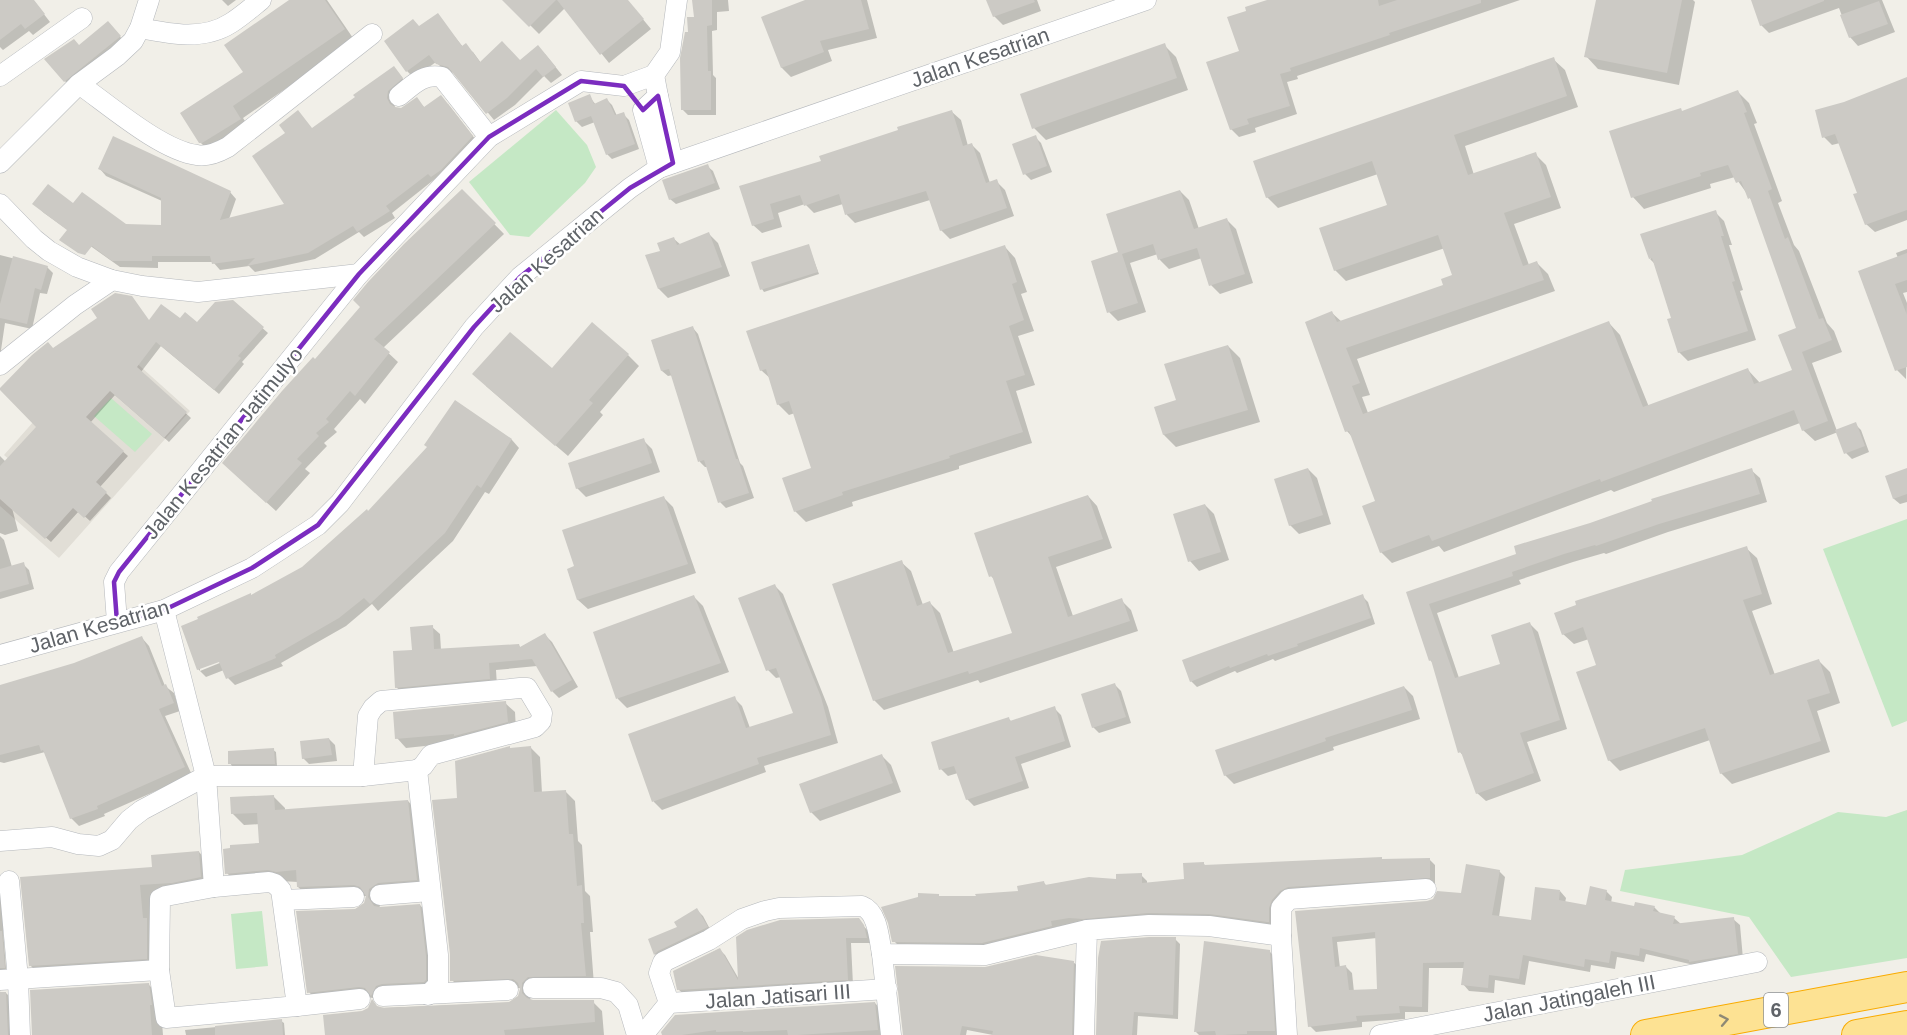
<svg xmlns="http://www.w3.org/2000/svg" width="1907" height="1035" viewBox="0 0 1907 1035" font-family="Arial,sans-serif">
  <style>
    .education { fill: #e1ded6 }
    .green { fill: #c5e8c5 }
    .shadow { fill: #0003; fill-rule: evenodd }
    .building { fill: #cccac5; fill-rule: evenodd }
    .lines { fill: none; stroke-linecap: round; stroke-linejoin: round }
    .minor-casing { stroke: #b5b8bc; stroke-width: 21 }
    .highway-casing { stroke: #f9ab00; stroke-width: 32 }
    .minor { stroke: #fff; stroke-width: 20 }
    .highway { stroke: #fde293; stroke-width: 30 }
    .oneway { stroke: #8e8975 }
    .marked { fill: none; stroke: #7b2cbf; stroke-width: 4.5; stroke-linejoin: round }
    .labels { text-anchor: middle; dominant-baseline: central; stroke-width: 5; stroke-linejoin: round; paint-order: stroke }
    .shield { fill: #fff; stroke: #8f9295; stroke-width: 1.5 }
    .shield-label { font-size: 20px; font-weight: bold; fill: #5f6368 }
    .street-label { font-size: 21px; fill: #5f6368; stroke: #fff }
  </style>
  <rect width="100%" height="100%" fill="#f1efe8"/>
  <path class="education" d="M122,350l68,61 -131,147 -59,-52v-20l17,-20 -13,-11 77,-87z"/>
  <g class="green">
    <path d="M556,110l31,35 9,22 -11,16 -56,54 -19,-2 -41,-53z"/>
    <path d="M111,398l41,36 -17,18 -41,-36z"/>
    <path d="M1907,519v202l-15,6 -69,-178z"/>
    <path d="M1907,810v148l-116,19 -42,-60 -129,-26 5,-21 117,-15 96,-43 48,5z"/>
    <path d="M262,911l6,55 -32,3 -5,-55z"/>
  </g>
  <g class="shadow">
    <path d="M0,0h33l17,22 -17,13 -4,-4 -26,19 -3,-3z"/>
    <path d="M222,0h14l-8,6z"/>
    <path d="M292,0h35l28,41 -112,77 8,12 -39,24 -12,-12z"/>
    <path d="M505,0h122l24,29 -42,34 -44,-55 -26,26z"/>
    <path d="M694,0h34l1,11 -12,1v18l-5,1 1,44 3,3v37h-28l-6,-6 8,-76 5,-15z"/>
    <path d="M812,0h55l10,38 -49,12 4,11 -41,16 -9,-9 -19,-50z"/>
    <path d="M988,0h49l4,11 -38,14 -9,-9z"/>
    <path d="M1273,0h247l-223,76 1,3 -11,3 10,32 -42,14 1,4 -17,5 -8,-8 9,-77z"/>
    <path d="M1597,0h96l2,2 -16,83 -81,-16 -12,-13z"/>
    <path d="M1752,0h130l13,32 -37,14 -8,-9 -11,-29 -70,25 -8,-8z"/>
    <path d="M437,15l26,32 10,5 8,11 39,-1 25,-8 17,21 -11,8 -7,-7 -29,29 -21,15 -39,-47 -10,-2 -9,-9 -22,16 -7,-7 13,-43z"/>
    <path d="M114,29l11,14 -55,44 -5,-6 14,-35z"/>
    <path d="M1164,45l12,12 12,33 -142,50 -12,-12z"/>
    <path d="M1553,59l12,11 13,37 -113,39 9,29 61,-21 11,11 15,43 -47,16 15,41 8,-2 11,11 7,17 -198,68 13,36 -8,2 6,16 241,-90 11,12 29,72 99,-37 12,13 34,-12 4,-42 -45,-127 -18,-25 -25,7 1,4 -67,21 -11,-12 50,-85 55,-20 11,11 8,20 -3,1 28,77 -4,2 16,42 5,6 28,72 7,8 8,21 -30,11 25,68 18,-7 6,6 8,22 -17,7 -6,-6 -8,-21 -23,9 -12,-11 -3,-7 -186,69 -3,-2 -167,62 -5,-6 -47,17 -11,-11 -4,-51 -24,-63 -6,-7 -15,-118 10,9 103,-36 9,-10 -9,-28 -99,33 -11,-11 54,-64 -11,-32 -100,34 -11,-11z"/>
    <path d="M394,68l14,17 -14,13 1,11h7l14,-10 9,9 23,-4 31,40 -87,69 3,5 -31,19 -5,-5 -44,27 -60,13 -6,-6 -29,4 -7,-8h-55v6l-38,-1 -76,-54 -7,-7 37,-1 51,21h37v-25l-56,-25 -6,-7 130,23 6,7 -7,20 58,-14 25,-76 45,-31z"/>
    <path d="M1907,78v142l-32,12 -9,-8 -7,-30 -19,-51 -8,2 -8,-8 20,-34z"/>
    <path d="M589,96l7,9 11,-5 5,5 5,11 6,-2 6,6 10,29 -27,10 -5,-5 -12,-32 -13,5 -6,-6z"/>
    <path d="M952,112l9,8 7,26 4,-1 8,8 10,30 6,-2 9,9 9,26 -64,23 -9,-9 -11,-30 -75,23 -8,-8 -4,-11 -29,9 -9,-9 -27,9 4,14 -20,6 -9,-8 -12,-38 82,-25z"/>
    <path d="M1035,137l6,6 11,29 -21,8 -6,-6z"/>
    <path d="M707,166l6,5 7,18 -44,15 -6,-5z"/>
    <path d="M462,191l42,43 -121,114 15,14 -33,42 -5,-5 -26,30 3,3 -13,11 3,3 -22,23 5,4 -34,38 -43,-39 82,-111z"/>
    <path d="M1180,191l9,9 10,29 28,-9 9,9 17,54 -33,11 -9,-9 -9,-27 -33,11 -9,-9 -2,-6 -28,9 16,49 -28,9 -9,-9 11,-59z"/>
    <path d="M1715,212l9,9 8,24h-3l14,45 -3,1 16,49 -68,21 -9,-9 -6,-33 -18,-55 -5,-5z"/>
    <path d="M709,234l9,9 12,33 -62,22 -9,-9 -12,-33 15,-4 12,-13 7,6z"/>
    <path d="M808,245l11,29 -55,18 -2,-3z"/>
    <path d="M1005,247l10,11 12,34 -6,2 13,37 -16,5 17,49 -19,6 16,52 -73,23v3l-107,33 1,4 -47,16 -11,-11 18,-42 -18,-56 -6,2 -11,-11 -7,-25 -10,-9z"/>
    <path d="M1907,249v43l-4,1 4,10 -1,76 -9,-9 -37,-98 38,-14 -2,-5z"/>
    <path d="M0,255l47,12 6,6 -6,21 -7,-1 -8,36 -27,-6 -5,34z"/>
    <path d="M233,302l35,31 -26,29 2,2 -25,30 -58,-48 -20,26 50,46 -22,24 -54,-47 -25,28 38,33 -28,31 11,11 -21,23 -11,-10 -28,31 -39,-34 6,23 -13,4 -5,-2v-77l6,6 32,-36 15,-77 97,-28 30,-1 17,4z"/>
    <path d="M693,328l5,6 42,129 3,3 11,32 -28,10 -6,-6 -12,-35h-3l-5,-5 -27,-87 -5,1 -6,-5 -10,-30z"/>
    <path d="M1228,346l12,12 20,64 -84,25 -12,-12 -8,-27 21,-7z"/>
    <path d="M628,355l11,11 -39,46 3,3 -35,41 -82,-70z"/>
    <path d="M455,402l57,38 7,8 -30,46 -4,-2 -32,49 -75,70 -6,-7 -26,22 -65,37 2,3 -48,19 -7,-7 -4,-8 -18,7 -8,-8 54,-73 51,-28 65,-55 61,-66zM226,658l1,2 -27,11v-3z"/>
    <path d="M643,440l9,9 8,23 -74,25 -9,-9z"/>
    <path d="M1308,469l9,9 14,46 -32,10 -9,-9z"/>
    <path d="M1751,470l9,8 7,24 -99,30 -62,22 -2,-1 -31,9 -54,18 2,4 -84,29 22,65 43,-13 28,-41 8,8 29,97 -40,13 14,39 -55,20 -9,-8 -12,-35 -5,-6 -27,-89 -3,-3 -22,-67 110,-38 73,-30z"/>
    <path d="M1907,470v32l-7,2 -6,-5 -7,-22z"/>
    <path d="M1088,496l9,10 15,42 -56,19 17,49 48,-16 10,10 7,21 -158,52 -2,-3 -94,30 -10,-10 27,-138 10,9 12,34 7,-2 10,10 14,40 60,-19 -18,-53 -5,-5z"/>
    <path d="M664,498l9,9 23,66 -108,36 -10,-9 -10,-30 8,-3z"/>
    <path d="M1205,505l9,9 15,46 -30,11 -9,-10z"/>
    <path d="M0,536l4,4 8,27 11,-3 6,6 5,19 -34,10z"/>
    <path d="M1746,548l11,10 15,46 -20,7 23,64 44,-14 11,11 10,31 -23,8 13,41 -98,32 -11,-11 -11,-33 -90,31 -11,-11 -12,-94 -8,-27 -15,5 -11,-10z"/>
    <path d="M775,586l8,8 45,113 10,36 -74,23 2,6 -104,38 -8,-8 -24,-67 104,-37 8,8 8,22 45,-14 -14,-37 -5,1 -8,-8z"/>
    <path d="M1362,596l6,6 7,22 -100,37 -2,-2 -36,14 -2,-2 -38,16 -6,-6z"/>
    <path d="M694,597l9,9 26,66 -102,36 -9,-9 -23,-67z"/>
    <path d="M432,627l8,7 1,16 78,-4 2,2 24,-13 7,7 26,45 -19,11 -7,-7 -15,-25 -41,4 1,16 -93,8 -8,-7 17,-36z"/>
    <path d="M142,638l7,8 16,40 9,7 6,18 -15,5 27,59 -88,39 1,2 -26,10 -8,-8 -26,-66 -41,11 -4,-1v-76l75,-22z"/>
    <path d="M1115,685l6,6 10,32 -32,10 -6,-6z"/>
    <path d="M1404,687l9,9 7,23 -87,28 1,3 -100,34 -9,-9z"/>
    <path d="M505,703l10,9 1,19 -54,11 -56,6 -9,-10z"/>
    <path d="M1054,708l7,7 10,32 -50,17 8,24 -55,18 -7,-7 -9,-26 -10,3 -7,-7 68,-50 3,3z"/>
    <path d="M329,739l6,6 2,16 -28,3 -6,-6z"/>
    <path d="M510,748h21l9,9 2,36 23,-2 10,10 3,40 4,4 3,46 5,5 3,36h-3l4,53 -62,6 -2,9 63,2 9,9 2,24h-278l36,-23 17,-4 130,-5 11,-6 2,-9 -61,1 -9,-9 7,-181z"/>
    <path d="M273,750l3,2 1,14h-45l-2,-3z"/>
    <path d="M882,756l9,9 10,27 -81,29 -9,-9z"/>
    <path d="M273,796l12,12v3l123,-10 11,12 9,78 -47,10 -2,8 41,-4 11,12 6,75 -60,7 -9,-2 -48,7 -11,-12 47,-82 10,-6 1,-8 -57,2 -12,-11v-5l-18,-1 -42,4 -11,-12 34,-29 -1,-20 -16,1 -12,-12z"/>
    <path d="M199,852l11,12 2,25 -61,7 7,74 -116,7 -12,-12 123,-96z"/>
    <path d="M1381,858l3,3 45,-2 6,6v18l-141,10 -20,34 -198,-4 -20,4 1,5 -68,16 -89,-1 -6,-6 46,-43 37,-1 42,-5 25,-9 3,3 71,-6 23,-5 6,6v3l39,-4 17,-17 3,3z"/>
    <path d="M1499,871l6,6 -6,40 33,5 28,-31 6,7 -1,5 23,4 18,-16 6,6 -1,6 24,5 19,-1 6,6 14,5 7,6 52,-5 7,6 3,34 -49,6 -48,-11 -2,8 -27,-5 -2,12 -24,-4 -1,7 -61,-11 -4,24 -30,-5 -1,13 -25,-2 -6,-7 2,-16h-36l-1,44h-23v7l-43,3v5l-46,5 -6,-6 -13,-114 130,-10 35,-7zM1377,938l2,52 -25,2 -2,-19 -6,-6 -6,1 -3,-26z"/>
    <path d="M0,891l9,9 3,29 -9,1 4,51 -6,5 -1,6z"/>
    <path d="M697,910l6,6 9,17 -51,27 -6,-6 -5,-14 29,-12z"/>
    <path d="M858,920l11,12 3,11h-21l2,42 -168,10 -6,-5 -5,-18 45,-23 6,6 15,26z"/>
    <path d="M1175,939l5,5 -2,75 -40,-3 -1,19h-39z"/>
    <path d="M1269,951l8,8 4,76h-82l-3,-3z"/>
    <path d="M1073,962l6,5 -2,68h-84l-26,-5 -1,5h-62l81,-67z"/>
    <path d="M148,984l12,12 3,39h-131z"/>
    <path d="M0,993h6l12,12 1,30h-19z"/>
    <path d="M875,1003l9,10 3,22h-224z"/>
    <path d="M281,1021l3,2 1,12h-99l-1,-5z"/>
  </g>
  <g class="building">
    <path d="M0,0h34l11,14 -20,15 -4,-5 -21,16z"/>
    <path d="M289,0h36l20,29 -112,77 8,13 -39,24h-3l-19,-30 63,-41 -19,-27z"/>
    <path d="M502,0h54l-27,27z"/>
    <path d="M557,0h71l16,19 -44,36z"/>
    <path d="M692,0h20v25l-5,1 1,45h3v39h-30l-1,-52 5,-26h3l-1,-15h7z"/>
    <path d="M805,0h56l8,29 -49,12 4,11 -43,16 -20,-51z"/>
    <path d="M986,0h48l1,2 -42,15z"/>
    <path d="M1267,0h111l1,6 18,-6h84v3l-92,30 1,2 -100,33 1,3 -11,3 10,32 -43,13 2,5 -19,6 -24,-68 33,-11 -12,-34 19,-6 -1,-4z"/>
    <path d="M1596,0h86l-15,73 -83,-16z"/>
    <path d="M1751,0h73v1l-64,25z"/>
    <path d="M1879,1l9,23 -39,14 -9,-23z"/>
    <path d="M438,13l24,33 4,-3 14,19 22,-21 18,19 18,-15 18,22 -13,10 -7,-8 -29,29 -21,16 -38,-47 -12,-3 -7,-9 -23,17 -22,-31 29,-22 6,7z"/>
    <path d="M108,21l13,15 -57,46 -20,-23 30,-20 5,6z"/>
    <path d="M1165,43l12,35 -145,51 -12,-35z"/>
    <path d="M1554,57l13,39 -113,39 14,40 68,-23 15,45 -47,16 19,53 14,-5 7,19 -198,68 14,35 -8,3 11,28 246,-93 34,86 105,-39 6,16 38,-14 -14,-35 18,-7 -46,-130 -2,1 -7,-18 -5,2 -8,-18 -28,8 1,3 -70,22 -22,-67 72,-23 1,3 56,-21 9,22 -3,1 28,76 -4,2 17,48 3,-2 31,82 4,-1 9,22 -30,12 26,69 -26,10 -8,-21 -193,72 -1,-3 -168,62 -3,-6 -49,18 -18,-47 13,-5 -26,-70 -4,1 -40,-110 27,-11 5,11 106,-37 -2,-6 11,-4 -14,-40 -104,36 -15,-43 68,-23 -15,-44 -106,37 -13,-37z"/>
    <path d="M394,66l9,12 -15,13 -1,7 3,6 5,3 6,1 16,-11 7,10 17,-12 32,41 -32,34 -10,7 -3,-3 -42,32 4,5 -33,21 -4,-6 -45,27 -61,13 8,-8 -43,6 -2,-8h-58v5h-40l-20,-15 -7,9 -7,-2 -19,-13 8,-10 -35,-26 16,-20 25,19 9,-11 44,32 35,1v-27l-63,-29 15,-33 118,55 -11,29 64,-16 -32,-48 33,-23 -6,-8 19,-15 14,18 43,-31 -2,-2z"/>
    <path d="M1907,77v133l-42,15 -12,-31 4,-1 -22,-59 -13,4 -7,-28 29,-8z"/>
    <path d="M590,94l4,10 13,-6 8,17 9,-3 11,32 -29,11 -15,-39 -16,6 -7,-19z"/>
    <path d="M952,110l11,36 9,-3 14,40 11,-4 10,29 -67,23 -14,-40 -81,24 -6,-21 -35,12 -4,-11 -30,9 4,15 -22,7 -13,-40 82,-25 -2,-5 79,-26 -1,-3z"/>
    <path d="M1036,135l11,31 -24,9 -11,-31z"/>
    <path d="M708,164l7,19 -46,17 -7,-20z"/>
    <path d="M462,189l34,34 -122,116 16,13 -35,44 -5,-5 -24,28 3,3 -13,11 3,3 -22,23 5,4 -36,40 -44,-40 60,-72 31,-34 2,2 45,-52 -7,-7 15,-18 36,-38z"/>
    <path d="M1180,190l14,39 33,-11 18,56 -36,12 -12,-38 -39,12 -5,-16 -31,10 16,49 -31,10 -16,-52 27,-9 -12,-38z"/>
    <path d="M1716,210l8,26h-3l14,45 -3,1 16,49 -70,22 -11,-34 4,-1 -19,-60 -3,1 -9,-25z"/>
    <path d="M709,232l13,35 -64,22 -13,-34 15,-4 -3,-8 17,-6 3,8z"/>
    <path d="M809,244l9,28 -58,18 -9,-28z"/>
    <path d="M1005,245l12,37 -5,2 12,36 -15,6 16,49 -19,6 17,51 -74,24 1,2 -108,34 1,3 -49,17 -12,-34 29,-10 -22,-67 -12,4 -11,-36 -6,2 -14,-40z"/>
    <path d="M1907,253v27l-12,4 12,31v52l-12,4 -37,-100z"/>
    <path d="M13,256l35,10 -7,24 -6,-2 -8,36 -27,-6v-14z"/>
    <path d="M115,293l17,3 17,24 12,-16 19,14 5,-6 12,10 18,-20 18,-2 31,27 -26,29 3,2 -27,32 -58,-48 -19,25 50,45 -23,26 -54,-47 -24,26 38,34 -28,31 11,10 -23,26 -11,-10 -28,31 -45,-40v-33l36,-39 -36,-37v-2l32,-33 16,-13 5,6 44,-30 -6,-9z"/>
    <path d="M592,322l37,32 -40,46 4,3 -38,43 -83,-72 38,-42 42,36z"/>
    <path d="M693,326l43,133h2l11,34 -31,10 -14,-43 -6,2 -29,-93 -8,2 -10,-31z"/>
    <path d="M1228,345l20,65 -85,25 -9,-28 22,-7 -12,-36z"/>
    <path d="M455,400l57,39 -31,49 -4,-3 -32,48 -75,71 -6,-6 -25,20 -64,37 1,3 -50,21 -7,-17 -22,8 -16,-44 17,-7 -1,-2 54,-24v2l51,-28 65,-58 1,2 59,-64 -3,-2z"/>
    <path d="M1856,422l9,24 -21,8 -9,-24z"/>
    <path d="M644,438l8,25 -76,26 -8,-26z"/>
    <path d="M1308,468l15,47 -34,11 -15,-47z"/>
    <path d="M1752,468l8,26 -101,30 -63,22 -1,-1 -31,9 -52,18 1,4 -84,28 26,74 45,-14 -9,-29 39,-13 30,98 -40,13 14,40 -58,21 -15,-42 -3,1 -27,-93 -2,1 -23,-69 110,-38 -2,-8 76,-23 62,-22 -1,-2z"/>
    <path d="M1907,468v26l-14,5 -8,-23z"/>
    <path d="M1088,495l15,44 -55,18 20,60 54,-19 8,23 -161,53 -1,-3 -95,30 -41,-117 70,-24 15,46 13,-5 18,52 64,-20 -20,-57 -3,1 -15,-44z"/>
    <path d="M664,496l24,68 -111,36 -10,-31 7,-3 -12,-36z"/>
    <path d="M1205,504l16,48 -33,10 -15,-48z"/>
    <path d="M1747,546l15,48 -19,6 27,75 49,-16 11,34 -23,7 14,41 -101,33 -15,-46 -97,33 -32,-89 20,-7 -13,-38 -21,8 -8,-22 22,-8 -1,-4z"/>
    <path d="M24,562l5,22 -29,8v-23z"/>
    <path d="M775,584l46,113 10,38 -74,23 2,6 -107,38 -24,-68 107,-38 11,32 47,-15 -17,-45 -10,3 -28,-73z"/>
    <path d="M1363,594l8,24 -74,26 1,2 -30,10 -1,-2 -37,14 -1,-2 -39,16 -8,-22z"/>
    <path d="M694,595l27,68 -105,36 -23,-67z"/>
    <path d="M433,625l1,24 85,-5 1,3 25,-14 27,47 -21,12 -19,-33 -43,4 1,16 -95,9 -2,-37 19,-1 -2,-23z"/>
    <path d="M142,636l20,50 4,-2 8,19 -15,6 26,58 -88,39 1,3 -28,10 -27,-69 -2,1 -2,-6 -39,10v-70l74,-22z"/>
    <path d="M1115,683l11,34 -34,11 -11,-34z"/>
    <path d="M1404,686l8,24 -87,28 1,3 -102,35 -9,-26z"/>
    <path d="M506,701l2,21 -54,14v-2l-59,5 -2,-27z"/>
    <path d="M1055,706l10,35 -50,16 8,24 -57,19 -12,-34 -15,4 -8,-28 78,-25 1,4z"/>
    <path d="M329,738l3,17 -30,4 -2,-18z"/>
    <path d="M510,746v2l21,-2 3,46 32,-2 3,44h4l4,52 5,-1 2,38h-3l5,53 -58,1 -6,6v10l5,5 6,2h61l1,22 -91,8 1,5h-180l-2,-20 39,-4 6,-3 4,-9 5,7 7,2 125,-6 9,-6 2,-7 -2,-6 -5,-4 -63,2v-27l-18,-154 25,-2 -2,-37z"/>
    <path d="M274,748l1,16h-47v-13z"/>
    <path d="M882,754l11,29 -83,30 -11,-29z"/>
    <path d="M274,795l1,15 133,-10 9,80 -39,3 -9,6 -1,8 6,9 6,1 40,-3 6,52v24l-2,2 -42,2 -6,2 -5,10 -6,-8 -6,-1 -52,6 -11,-82 59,-2 9,-6 2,-7 -6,-9 -6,-2 -57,2 -1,-17 -20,2 -8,-2 -43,4 -2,-25 7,-1v-3l29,-2 -2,-30 -26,1 -1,-17z"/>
    <path d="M199,851l2,26 -29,6 -32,2 3,33h4v41l-118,7 -9,-89 132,-10 -1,-12z"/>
    <path d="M1382,857v2l48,-1v20l-142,9 -8,4 -8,9 -3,8v14h-2l-58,-8 -61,-1 -65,6 -14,-1 -18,3 1,5 -70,17 -90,-1 -4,-19 -7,-16 37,-10v-4l21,1v2h37l-1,-2 43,-3 -1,-5 27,-5 1,4 44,-8 27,2v-5l26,-1v10l42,-4 -1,-16 21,-1v3z"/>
    <path d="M1466,864l34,6 -8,45 39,5 4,-33 25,3 -1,10 27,5 4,-19 17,4 -2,10 29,6 1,-4 20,4 -2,5 22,5 -2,8 61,-7 4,37 -49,8v-2l-49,-12 -1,8 -28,-5 -2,12 -24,-4 -1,8 -61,-12 -4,24 -30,-4 -1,13 -27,-3 3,-23 -41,1 -1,44 -23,-1 1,7 -44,3 1,5 -49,6 -13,-116 132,-10 6,-2 4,-8 24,2zM1375,932l2,57 -28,1 -3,-25 -11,2 -3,-30z"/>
    <path d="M697,908l11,19 -50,24 -4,4 -6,-16 29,-12 -3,-5z"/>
    <path d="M859,918l5,7 3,13h-21l2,42 -171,10 -4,-19 47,-23 18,32 -2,-43 11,-7 33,-10z"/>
    <path d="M0,931h2l3,37h-5z"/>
    <path d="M1149,937h27l-3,78 -39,-3 -2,23h-36l2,-77 3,-17z"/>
    <path d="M1204,941l66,9 5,81h-28v3l-25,1h-6l-1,-4 -21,1z"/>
    <path d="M1036,955l38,6 -2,74h-80l1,-4 -31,-5 -2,9h-57l-8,-69 90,1z"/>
    <path d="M149,983l3,22h-2l2,30h-120l-2,-45z"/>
    <path d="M0,992h6l2,43h-8z"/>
    <path d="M875,1002l3,28 -80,5h-10l-1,-5 -44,2v-1l-27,1v-2l-34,5h-20l-1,-3 14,-17z"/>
    <path d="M282,1019l1,16h-68v-9z"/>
  </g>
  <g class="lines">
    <g class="minor-casing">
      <g id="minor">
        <path d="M140,28c30,6 63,13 91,-5 11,-7 20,-15 30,-23"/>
        <path d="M654,75l16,-23 7,-52"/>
        <path d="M0,76l82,-58"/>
        <path d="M79,84c30,21 83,67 118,71 11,2 22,-3 31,-8l144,-113"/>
        <path d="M399,96c14,-11 24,-23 43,-19l47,60"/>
        <path d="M658,96l15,67"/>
        <path d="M0,163l79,-79 38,-28 16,-15 7,-13 9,-28"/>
        <path d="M0,204l34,35 15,12 28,16 35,13 30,6 56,6 161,-18"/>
        <path d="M0,365l75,-60 37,-25"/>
        <path d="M164,610l42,166 8,111"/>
        <path d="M117,622l-3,-40 5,-10 240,-298 130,-137 92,-56 43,5 30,-11 4,21 -15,14 16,58"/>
        <path d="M0,655l164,-45 88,-42 66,-43 22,-22 134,-176 46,-50 110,-89 29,-20 487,-168"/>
        <path d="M417,770l21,185v30l-10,10"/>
        <path d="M363,776l5,-60 5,-8 8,-7 139,-13h7l15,25 -1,8 -6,6 -104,28 -8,11 -6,4"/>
        <path d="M0,841l52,-4 26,7 21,2 13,-6 17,-20 13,-10 64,-34h157l54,-6"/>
        <path d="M9,881l9,98 2,56"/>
        <path d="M269,882l6,2 6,6 16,116 -131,12 -7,-48 1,-71 6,-3 48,-9z"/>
        <path d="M380,895l50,-4"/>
        <path d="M283,900l71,-3"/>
        <path d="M1281,936v-28l8,-9 137,-10"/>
        <path d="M882,954l9,81"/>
        <path d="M0,980l159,-10"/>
        <path d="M533,988h68l15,4 12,13 9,30"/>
        <path d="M383,996l125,-6"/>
        <path d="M669,1003l-10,-30 4,-11 46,-22 33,-21 23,-8 14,-3 83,-2c16,6 17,33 20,48l103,1 102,-25"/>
        <path d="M297,1006l63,-7"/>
        <path d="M643,1035l26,-32 218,-14"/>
        <path d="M1084,1035l3,-105 62,-5 60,1 72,10 6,99"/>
        <path d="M1380,1035l377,-73"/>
      </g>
    </g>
    <g class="highway-casing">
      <g id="highway">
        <path d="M1646,1035l261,-48"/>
        <path d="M1857,1035l50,-9"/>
      </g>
    </g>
    <use href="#minor" class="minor"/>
    <use href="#highway" class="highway"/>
  </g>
  <defs><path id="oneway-chevron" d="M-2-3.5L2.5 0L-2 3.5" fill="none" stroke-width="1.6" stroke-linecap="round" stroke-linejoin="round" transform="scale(1.5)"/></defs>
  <use class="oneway" href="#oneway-chevron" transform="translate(1724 1020) rotate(-11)"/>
  <path class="marked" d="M581,81l43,5 19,24 15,-14 15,67 -43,25 -110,89 -46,50 -156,198 -66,43 -88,42 -47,12 -3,-40 5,-10 240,-298 130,-137z"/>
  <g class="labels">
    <rect class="shield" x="1764" y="993" width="24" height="34" rx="4.5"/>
    <g class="shield-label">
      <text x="1776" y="1010">6</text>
    </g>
    <g class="street-label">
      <text transform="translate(980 57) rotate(-19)">Jalan Kesatrian</text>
      <text transform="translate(546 260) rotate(-42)">Jalan Kesatrian</text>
      <text transform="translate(223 443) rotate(-51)">Jalan Kesatrian Jatimulyo</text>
      <text transform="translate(99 626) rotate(-16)">Jalan Kesatrian</text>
      <text transform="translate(778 996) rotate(-4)">Jalan Jatisari III</text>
      <text transform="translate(1569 998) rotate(-11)">Jalan Jatingaleh III</text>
    </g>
  </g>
</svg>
